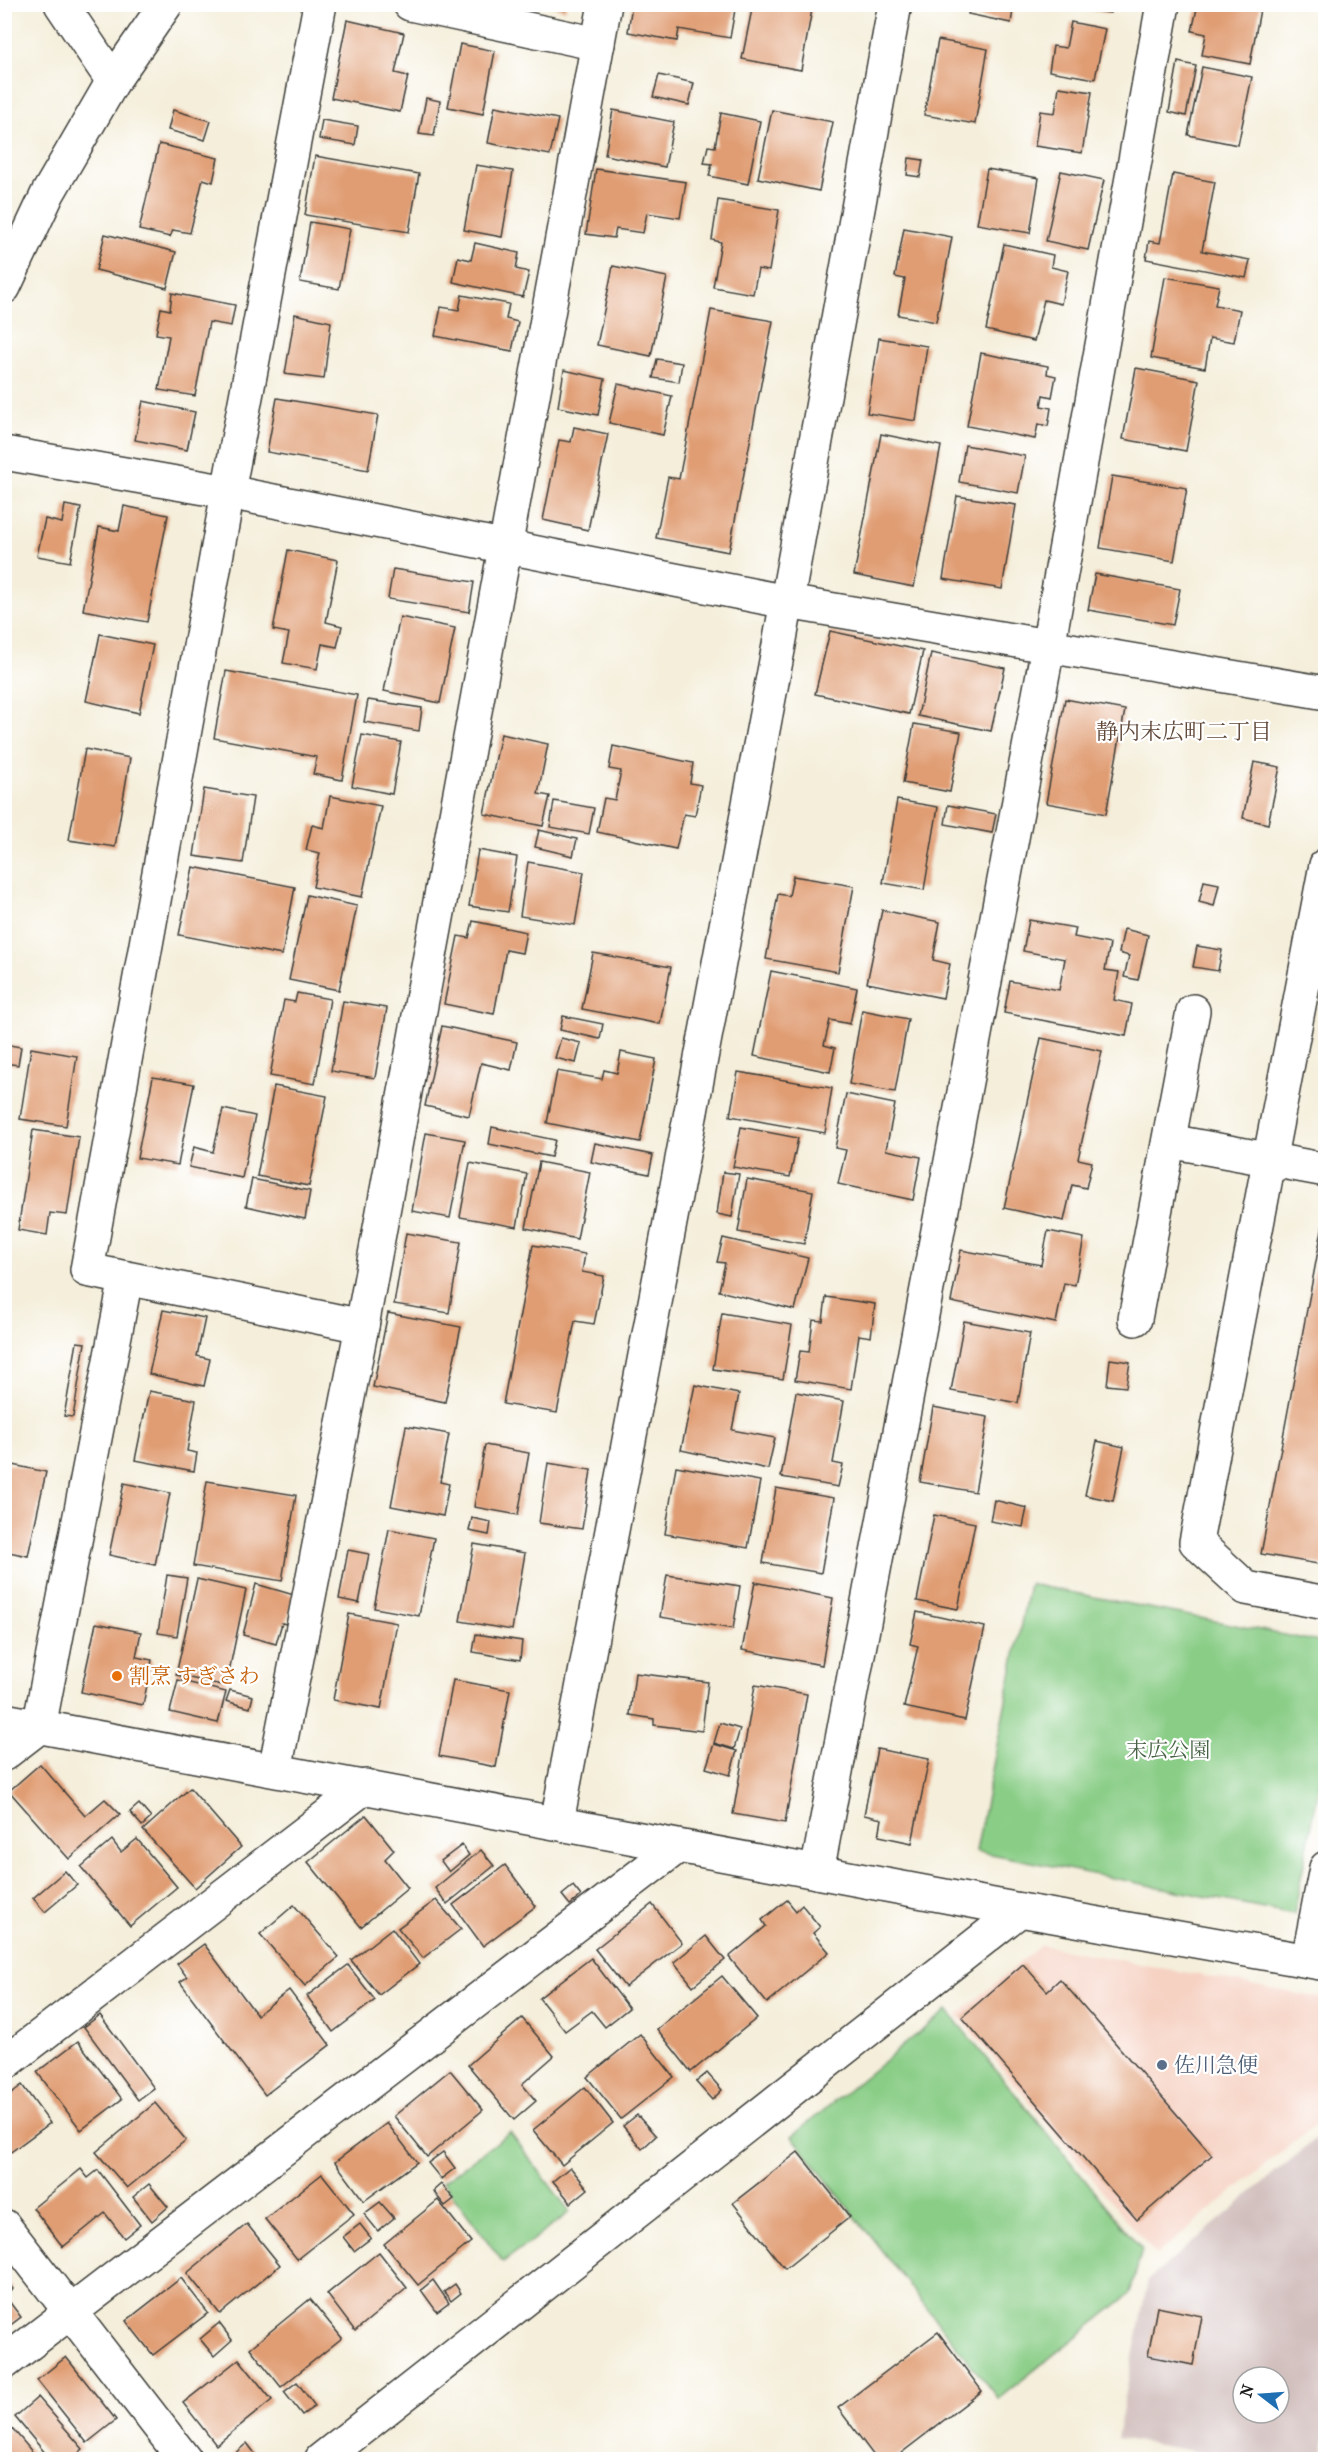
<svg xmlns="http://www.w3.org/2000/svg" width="1330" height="2464" viewBox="0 0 1330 2464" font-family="'IM FELL French Canon','Noto Serif JP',serif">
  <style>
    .built { fill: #f6d2c3 }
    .industrial { fill: #d1bfbd; fill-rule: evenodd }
    .green { fill: #89cd86; stroke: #527451; stroke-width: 1.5 }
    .building { fill: #e09d73 }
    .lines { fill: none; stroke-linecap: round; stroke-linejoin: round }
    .minor-casing { stroke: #3c3c38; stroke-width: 36 }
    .minor { stroke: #fff; stroke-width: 33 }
    .food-dot { fill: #e8710a; stroke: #fff; stroke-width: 2 }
    .service-dot { fill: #5c6f8a; stroke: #fff; stroke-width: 2 }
    .labels { text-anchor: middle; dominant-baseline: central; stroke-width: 4.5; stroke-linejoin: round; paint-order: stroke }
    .food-label { font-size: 21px; fill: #c56008; stroke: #fff; text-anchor: start }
    .park-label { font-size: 21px; fill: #486346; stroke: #fff }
    .service-label { font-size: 21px; fill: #4e5e75; stroke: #fff; text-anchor: start }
    .neighbourhood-label { font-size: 22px; fill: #61493a; stroke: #fff }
  </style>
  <rect width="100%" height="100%" fill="#fff"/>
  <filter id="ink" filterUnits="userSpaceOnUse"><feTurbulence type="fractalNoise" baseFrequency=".0167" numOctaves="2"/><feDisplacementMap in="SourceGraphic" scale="12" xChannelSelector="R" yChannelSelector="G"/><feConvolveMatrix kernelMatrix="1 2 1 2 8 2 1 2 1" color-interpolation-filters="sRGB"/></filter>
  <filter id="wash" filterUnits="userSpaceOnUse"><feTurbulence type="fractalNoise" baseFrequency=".008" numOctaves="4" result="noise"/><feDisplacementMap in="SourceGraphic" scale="24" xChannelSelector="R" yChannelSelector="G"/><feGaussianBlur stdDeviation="1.35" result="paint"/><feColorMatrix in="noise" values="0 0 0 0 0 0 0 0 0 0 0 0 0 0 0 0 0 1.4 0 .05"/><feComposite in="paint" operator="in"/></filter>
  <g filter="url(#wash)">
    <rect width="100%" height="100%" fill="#f4eeda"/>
    <path class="built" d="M1041,1945l284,54v117l-169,139 -199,-240z"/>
    <path class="industrial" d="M1325,2131v328h-86l-122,-21 31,-158zM1243,2377h36v36h-36z"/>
    <g class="green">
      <path d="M1029,1584l296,59v114l-31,157 -318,-63z"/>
      <path d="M947,2010l195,240 -12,44 -132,105 -206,-263z"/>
      <path d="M510,2132l60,80 -67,50 -60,-80z"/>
    </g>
    <g id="blocks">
      <g class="building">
        <path d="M545,4h22l-2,6z"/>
        <path d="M632,4h104l-6,34 -51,-9 -2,12 -49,-9z"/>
        <path d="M753,4h60l-12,66 -59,-11z"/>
        <path d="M969,4h45l-3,19 -43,-9z"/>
        <path d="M1062,4h50l-2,9 -48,-6z"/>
        <path d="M1198,4h63l-11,60 -48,-9 4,-21 -14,-3z"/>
        <path d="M347,20l57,13 -9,40 13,3 -8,36 -69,-14z"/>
        <path d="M1071,22l34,7 -10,50 -46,-8 4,-25 13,2z"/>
        <path d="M938,40l50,9 -13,75 -51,-9z"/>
        <path d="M460,44l35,7 -12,63 -35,-7z"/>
        <path d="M1178,62l18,4 -10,50 -17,-4z"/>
        <path d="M4,66l6,2 -5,16h-1z"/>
        <path d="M1202,67l50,10 -14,68 -50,-10z"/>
        <path d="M659,75l35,8 -5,22 -36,-8z"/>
        <path d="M1059,87l33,5 -10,61 -47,-7 5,-35 15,2z"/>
        <path d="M426,98l14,3 -6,35 -15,-2z"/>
        <path d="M495,106l63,13 -8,36 -62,-12z"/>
        <path d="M173,110l38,11 -6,19 -37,-10z"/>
        <path d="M613,110l61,12 -9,45 -60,-12z"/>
        <path d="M772,110l61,12 -14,69 -61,-13z"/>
        <path d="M721,113l39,8 -12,63 -39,-8 3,-12 -8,-1 4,-17 7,1z"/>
        <path d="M322,120l36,6 -3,19 -36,-6z"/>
        <path d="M159,144l59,14 -5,24 -10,-3 -13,54 -17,-3 -3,7 -31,-7z"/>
        <path d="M315,156l104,18 -10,58 -104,-17z"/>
        <path d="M909,158l14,2 -3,17 -13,-2z"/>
        <path d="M476,165l37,6 -11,66 -38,-7z"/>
        <path d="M596,169l90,13 -6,36 -33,-5 -4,20 -27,-4 -2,9 -28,-4z"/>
        <path d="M987,169l52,9 -9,55 -53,-9z"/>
        <path d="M1061,171l43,9 -16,70 -42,-9z"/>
        <path d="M1173,174l42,8 -13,69 48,9 -4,18 -100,-19 3,-18 11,2z"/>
        <path d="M718,200l61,10 -10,61 -11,-2 -5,25 -40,-7 8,-45 -9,-2z"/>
        <path d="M310,222l40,7 -11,60 -39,-7z"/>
        <path d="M904,228l48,9 -16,85 -38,-7 7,-36 -10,-2z"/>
        <path d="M105,234l71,18 -9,36 -71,-18z"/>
        <path d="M475,243l44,10 -3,16 13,3 -6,25 -70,-15 5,-25 13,3z"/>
        <path d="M1004,244l49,11 -2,12 17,4 -7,33 -17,-4 -10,41 -48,-11z"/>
        <path d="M613,266l54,11 -16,79 -54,-11z"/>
        <path d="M1165,277l54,9 -4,19 25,5 -6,32 -24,-4 -5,30 -54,-10z"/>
        <path d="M172,293l63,12 -4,21 -22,-4 -14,74 -36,-6 10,-54 -13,-2 5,-26 9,2z"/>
        <path d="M462,295l47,9 -3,15 12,3 -6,29 -77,-15 6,-29 18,3z"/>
        <path d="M711,310l62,11 -44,231 -73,-14 12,-61 11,2z"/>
        <path d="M295,314l36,8 -7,57 -39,-5z"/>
        <path d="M879,338l48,8 -11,75 -49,-8z"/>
        <path d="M981,353l67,13 -1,8 9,2 -4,21 -9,-2 -2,11 10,2 -3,18 -10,-2 -3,15 -68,-13z"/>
        <path d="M657,359l25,4 -3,19 -26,-4z"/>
        <path d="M1136,368l63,12 -13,71 -63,-12z"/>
        <path d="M564,370l41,9 -7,36 -40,-8z"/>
        <path d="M618,384l54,12 -9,39 -54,-12z"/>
        <path d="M277,398l101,17 -10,55 -101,-18z"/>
        <path d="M143,401l52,11 -8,38 -52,-10z"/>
        <path d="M574,427l34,7 -20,96 -45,-10 16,-80 12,2z"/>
        <path d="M881,434l60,12 -27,141 -60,-12z"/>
        <path d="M965,445l60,11 -7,37 -59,-11z"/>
        <path d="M1112,476l75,12 -13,73 -74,-13z"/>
        <path d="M957,496l59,9 -14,84 -59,-10z"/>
        <path d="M65,505l16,3 -11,54 -33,-6 8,-37 17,4z"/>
        <path d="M124,506l44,9 -21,107 -64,-12 16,-83 20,4z"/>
        <path d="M288,550l50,10 -12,62 16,4 -5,21 -15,-3 -5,25 -34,-6 6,-30 -16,-3z"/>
        <path d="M393,569l81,13 -5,30 -81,-13z"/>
        <path d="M1095,574l85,15 -7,36 -85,-15z"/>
        <path d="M400,617l55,11 -15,75 -56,-12z"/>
        <path d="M830,631l93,20 -14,63 -94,-20z"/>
        <path d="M100,634l53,11 -14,68 -53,-12z"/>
        <path d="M931,653l74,15 -14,63 -73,-15z"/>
        <path d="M226,671l131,24 -15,85 -29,-6 4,-17 -103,-19z"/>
        <path d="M1065,699l60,11 -19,104 -60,-11z"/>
        <path d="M368,700l54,8 -3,23 -55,-9z"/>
        <path d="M914,724l47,8 -11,60 -47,-9z"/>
        <path d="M501,734l47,10 -10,50 12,2 -7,30 -59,-12z"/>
        <path d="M362,735l39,7 -9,52 -40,-8z"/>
        <path d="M613,746l80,17 -3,20 11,2 -6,31 -11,-2 -8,35 -79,-17 7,-34 11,2 6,-29 -12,-2z"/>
        <path d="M85,749l45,9 -15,89 -46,-7z"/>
        <path d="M1254,762l26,5 -12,57 -25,-6z"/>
        <path d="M204,789l49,8 -10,66 -49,-7z"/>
        <path d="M330,796l51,10 -19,91 -49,-10 7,-34 -14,-3 6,-25 12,3z"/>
        <path d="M897,800l41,7 -14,83 -41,-7z"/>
        <path d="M554,801l40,7 -5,26 -39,-7z"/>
        <path d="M948,805l48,9 -4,19 -47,-9z"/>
        <path d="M539,830l38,9 -4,17 -38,-9z"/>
        <path d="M478,850l39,7 -9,55 -39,-6z"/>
        <path d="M528,862l56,10 -9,53 -55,-9z"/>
        <path d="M193,867l102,20 -13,68 -103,-20z"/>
        <path d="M793,876l61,10 -16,86 -72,-13 12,-65 11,2z"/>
        <path d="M1204,881l15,3 -5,22 -15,-4z"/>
        <path d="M307,895l50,11 -18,84 -50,-10z"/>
        <path d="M882,910l58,12 -7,38 17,4 -7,34 -76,-15z"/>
        <path d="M1029,920l47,8 -2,9 36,7 -5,26 14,2 -5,28 18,4 -6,32 -122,-23 6,-32 49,9 6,-31 -42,-8z"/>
        <path d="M473,921l53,11 -4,21 -16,-3 -12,64 -50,-10 14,-68 11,2z"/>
        <path d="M1124,929l24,6 -10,45 -14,-3 5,-21 -10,-3z"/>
        <path d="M1197,946l25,4 -4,21 -25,-4z"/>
        <path d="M593,953l78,14 -11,57 -78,-15z"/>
        <path d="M771,971l86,17 -7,36 -20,-4 -6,25 11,3 -5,24 -76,-16z"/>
        <path d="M297,993l33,6 -15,85 -45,-8 14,-76 11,2z"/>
        <path d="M343,1001l44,7 -12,70 -44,-7z"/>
        <path d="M862,1010l46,9 -13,73 -46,-8z"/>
        <path d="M563,1016l40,8 -3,15 -40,-9z"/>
        <path d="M442,1026l75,16 -6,28 -30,-7 -12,53 -44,-10z"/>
        <path d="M561,1038l20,5 -5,20 -21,-5z"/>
        <path d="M1041,1038l61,13 -24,108 14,3 -6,26 -14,-3 -8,36 -60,-13z"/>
        <path d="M4,1044l17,3 -3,18 -14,-2z"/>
        <path d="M31,1048l46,8 -11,70 -46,-7z"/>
        <path d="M621,1052l35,7 -16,83 -93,-19 10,-52 45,8 2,-9 13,3z"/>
        <path d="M738,1072l94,16 -7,45 -95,-17z"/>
        <path d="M153,1077l41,7 -16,81 -41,-7z"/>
        <path d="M274,1086l53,10 -18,90 -52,-10z"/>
        <path d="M846,1094l49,10 -9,46 35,7 -8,43 -75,-16 8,-34 -11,-2z"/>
        <path d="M223,1109l32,7 -13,62 -53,-11 5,-20 19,5z"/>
        <path d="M492,1127l63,13 -4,17 -62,-13z"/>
        <path d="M741,1127l57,11 -8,39 -57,-10z"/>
        <path d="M33,1130l46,7 -12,78 -17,-2 -3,22 -29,-5z"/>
        <path d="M426,1133l39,7 -15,78 -38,-7z"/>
        <path d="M595,1143l58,12 -4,19 -58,-12z"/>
        <path d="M539,1162l51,10 -13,67 -51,-11z"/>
        <path d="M470,1163l57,11 -10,53 -57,-10z"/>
        <path d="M723,1172l16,2 -7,43 -15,-3z"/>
        <path d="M252,1179l58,12 -5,28 -59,-13z"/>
        <path d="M747,1179l66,12 -9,53 -66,-12z"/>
        <path d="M1324,1219l2,332 -3,14 -62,-11z"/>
        <path d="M1048,1231l36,7 -9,47 -11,-2 -8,40 -105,-21 10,-52 80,15z"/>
        <path d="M406,1233l55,9 -12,71 -55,-9z"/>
        <path d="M723,1238l85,20 -13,52 -76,-19 6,-28 -8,-1z"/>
        <path d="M533,1245l52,9 -3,18 22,4 -10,48 -19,-3 -18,92 -54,-9z"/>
        <path d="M826,1297l49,7 -4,33 -12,-2 -8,54 -56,-9 5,-29 9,1 4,-32 10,1z"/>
        <path d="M163,1310l42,8 -8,38 13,3 -6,27 -55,-12z"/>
        <path d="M388,1313l73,14 -16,75 -72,-15z"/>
        <path d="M722,1313l70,12 -9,54 -70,-10z"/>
        <path d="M964,1321l66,12 -12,70 -67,-12z"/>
        <path d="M77,1342l8,1 -12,74 -9,-1z"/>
        <path d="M1110,1359l20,3 -4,25 -19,-2z"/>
        <path d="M695,1385l44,9 -7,36 43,8 -7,31 -87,-19z"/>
        <path d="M149,1391l47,9 -9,51 10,2 -3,18 -59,-11z"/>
        <path d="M796,1392l48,9 -11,62 10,2 -5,22 -57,-10z"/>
        <path d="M933,1407l55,10 -13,75 -55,-10z"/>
        <path d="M406,1426l43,8 -9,48 9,2 -6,32 -52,-10z"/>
        <path d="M1097,1441l27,6 -11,54 -28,-6z"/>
        <path d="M485,1445l44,8 -11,62 -44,-8z"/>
        <path d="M4,1463l42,9 -18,84 -24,-5z"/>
        <path d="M548,1463l43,7 -9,59 -43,-6z"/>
        <path d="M676,1466l84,15 -12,67 -83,-14z"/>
        <path d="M207,1481l89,14 -14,86 -89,-15z"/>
        <path d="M124,1483l46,10 -15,72 -46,-10z"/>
        <path d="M776,1488l58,10 -13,75 -58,-10z"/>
        <path d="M994,1500l33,8 -4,19 -33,-6z"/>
        <path d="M934,1515l41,8 -17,86 -41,-8z"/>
        <path d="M472,1518l19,4 -2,13 -20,-4z"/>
        <path d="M389,1529l45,9 -15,78 -45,-8z"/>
        <path d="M474,1544l51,9 -13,77 -52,-9z"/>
        <path d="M348,1550l21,4 -10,49 -20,-4z"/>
        <path d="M167,1575l20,3 -10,58 -19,-3z"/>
        <path d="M667,1575l73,11 -7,43 -73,-12z"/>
        <path d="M197,1579l49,11 -20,96 -50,-11z"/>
        <path d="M755,1582l78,16 -11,67 -80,-15z"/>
        <path d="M256,1584l38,11 -8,29 -4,-1 -6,21 -33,-9z"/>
        <path d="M917,1612l68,15 -20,93 -61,-13 14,-61 -8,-2z"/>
        <path d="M349,1614l48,9 -16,86 -48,-9z"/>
        <path d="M96,1623l45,9 -5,25 16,3 -9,45 -62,-13z"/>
        <path d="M476,1634l46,7 -2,19 -47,-8z"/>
        <path d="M635,1673l73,9 -6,49 -48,-6v-6l-24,-4z"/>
        <path d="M178,1680l48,12 -8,31 -48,-11z"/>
        <path d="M453,1680l57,10 -14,77 -57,-11z"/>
        <path d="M755,1685l52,9 -22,129 -52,-9z"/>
        <path d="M230,1690l23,6 -3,12 -24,-7z"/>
        <path d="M720,1723l20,6 -6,20 -20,-6z"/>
        <path d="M714,1744l23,7 -7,24 -24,-7z"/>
        <path d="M877,1749l52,10 -17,84 -33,-7 3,-17 -18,-4z"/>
        <path d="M40,1764l45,52 20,-17 15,15 -51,45 -60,-68z"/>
        <path d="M190,1788l51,59 -46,41 -52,-58z"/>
        <path d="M139,1804l12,14 -9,8 -12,-14z"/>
        <path d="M366,1815l28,35 -9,9 23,29 -47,39 -53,-65z"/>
        <path d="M137,1839l40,48 -47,39 -49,-59 31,-27 9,12z"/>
        <path d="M462,1845l7,10 -20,17 -8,-11z"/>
        <path d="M481,1850l13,16 -47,38 -12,-16z"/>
        <path d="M505,1865l31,41 -53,40 -30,-41z"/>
        <path d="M65,1871l12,14 -32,27 -12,-14z"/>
        <path d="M573,1886l8,10 -11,9 -8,-10z"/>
        <path d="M436,1900l25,29 -38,29 -25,-30z"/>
        <path d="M787,1900l9,11 6,-6 18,22 -7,6 16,19 -62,51 -38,-46 37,-31 -4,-6z"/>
        <path d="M652,1904l30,39 -57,44 -30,-38z"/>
        <path d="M294,1905l45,52 -34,29 -45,-52z"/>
        <path d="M392,1928l27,36 -40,31 -28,-35z"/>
        <path d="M706,1936l19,24 -32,26 -19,-24z"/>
        <path d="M204,1944l53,71 32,-25 41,55 -65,50 -85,-113 7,-5 -10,-13z"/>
        <path d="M591,1958l38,50 -24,19 -13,-16 -27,20 -26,-33z"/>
        <path d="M1023,1964l24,27 13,-12 152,176 -75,65 -175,-203z"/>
        <path d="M348,1965l27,35 -42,32 -26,-36z"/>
        <path d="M722,1976l35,42 -66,54 -34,-43z"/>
        <path d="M100,2015l54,73 -16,12 -54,-73z"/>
        <path d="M522,2018l32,38 -32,28 14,17 -22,19 -46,-55z"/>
        <path d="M640,2034l34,43 -53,42 -34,-42z"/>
        <path d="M78,2041l44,58 -41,31 -44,-58z"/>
        <path d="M450,2070l33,40 -56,47 -33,-41z"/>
        <path d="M707,2073l15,17 -10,10 -16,-18z"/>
        <path d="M22,2085l28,38 -46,34v-58z"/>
        <path d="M585,2087l28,36 -51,42 -29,-35z"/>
        <path d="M155,2103l31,37 -59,48 -31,-36z"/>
        <path d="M637,2115l19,21 -14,13 -19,-23z"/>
        <path d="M387,2123l30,39 -53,39 -29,-39z"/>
        <path d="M443,2152l12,16 -14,11 -13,-16z"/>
        <path d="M798,2152l52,65 -65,52 -52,-66z"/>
        <path d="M570,2167l18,22 -17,14 -18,-22z"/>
        <path d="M81,2169l7,9 10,-8 42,55 -16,13 -19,-25 -42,34 -30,-39z"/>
        <path d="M322,2174l32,40 -57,45 -32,-40z"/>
        <path d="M149,2184l19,23 -16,14 -19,-24z"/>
        <path d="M441,2184l13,15 -9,7 -12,-15z"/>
        <path d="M438,2200l33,42 -53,43 -34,-41z"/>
        <path d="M380,2202l14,16 -16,13 -14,-17z"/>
        <path d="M247,2224l33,41 -60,49 -33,-41z"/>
        <path d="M360,2224l11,14 -17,13 -11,-14z"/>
        <path d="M379,2252l28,36 -52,43 -28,-37z"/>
        <path d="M4,2278l9,11 -8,7 16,21 -17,13z"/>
        <path d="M181,2278l27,35 -55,42 -27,-34z"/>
        <path d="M433,2280l16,23 -12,9 -16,-22z"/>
        <path d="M455,2284l6,9 -10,8 -7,-9z"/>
        <path d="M310,2299l32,39 -61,49 -31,-39z"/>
        <path d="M1157,2307l45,9 -9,49 -45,-9z"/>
        <path d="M219,2323l13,17 -18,16 -14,-17z"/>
        <path d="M938,2332l44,59 -90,69h-15l-39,-52z"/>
        <path d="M66,2357l50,63 -29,23 -50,-63z"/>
        <path d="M239,2359l33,41 -56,45 -33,-42z"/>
        <path d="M297,2382l18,24 -13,9 -18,-23z"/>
        <path d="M38,2397l45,52 -12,11h-20l-36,-43z"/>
        <path d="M12,2428l27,32h-35v-26z"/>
        <path d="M247,2443l9,12 -6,5h-23z"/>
      </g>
    </g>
  </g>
  <g filter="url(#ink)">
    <use href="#blocks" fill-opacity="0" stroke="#3c3c38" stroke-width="1.5"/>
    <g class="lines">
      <g class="minor-casing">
        <g id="minor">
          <path d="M61,4l52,77"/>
          <path d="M320,4l-92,488 -141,778 275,56"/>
          <path d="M410,4l188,40"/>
          <path d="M4,287l44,-94 65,-112 53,-77"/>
          <path d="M4,453l224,39 559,110 539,91"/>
          <path d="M1326,865l-130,677 50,46 80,15"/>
          <path d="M1169,1141l157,29"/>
          <path d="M1135,1319l58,-308"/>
          <path d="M4,1720l1016,190 306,54"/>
          <path d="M4,1754l35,-27 87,-449"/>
          <path d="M275,1770l87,-444 243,-1322"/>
          <path d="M557,1822l222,-1177 116,-641"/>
          <path d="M817,1872l231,-1225 115,-643"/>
          <path d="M1308,1960l18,-92"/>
          <path d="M4,2064l362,-278"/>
          <path d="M4,2226l181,234"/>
          <path d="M4,2363l673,-516"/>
          <path d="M321,2460l699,-550"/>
        </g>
      </g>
      <use href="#minor" class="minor"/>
    </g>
  </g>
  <circle class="food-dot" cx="117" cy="1676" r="6"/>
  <circle class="service-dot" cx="1162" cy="2065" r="6"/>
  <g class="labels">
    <g class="food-label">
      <text x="129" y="1676">割烹 すぎさわ</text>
    </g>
    <g class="park-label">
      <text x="1168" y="1750">末広公園</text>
    </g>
    <g class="service-label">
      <text x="1174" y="2065">佐川急便</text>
    </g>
    <g class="neighbourhood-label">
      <text x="1184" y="732">静内末広町二丁目</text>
    </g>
  </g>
  <rect width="1330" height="2464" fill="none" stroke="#fff" stroke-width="24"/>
  <g transform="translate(1261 2395) rotate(287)"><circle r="28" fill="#ffffff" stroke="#a4a4a4" stroke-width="1.5"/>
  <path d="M0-4.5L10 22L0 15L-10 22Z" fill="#1f6fb2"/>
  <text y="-9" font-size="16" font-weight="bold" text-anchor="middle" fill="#1c1c1c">N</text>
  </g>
</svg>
